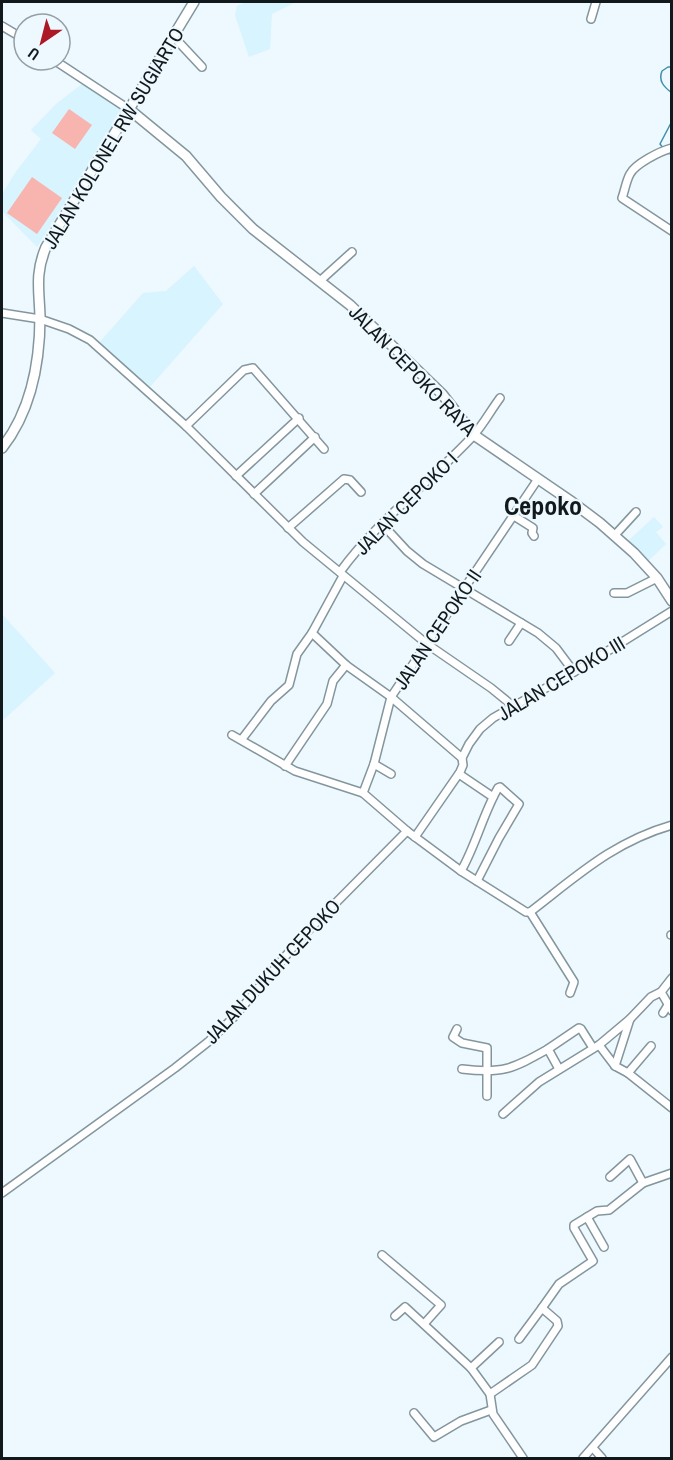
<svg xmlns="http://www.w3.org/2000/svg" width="673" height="1460" viewBox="0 0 673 1460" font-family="'Archivo Narrow',sans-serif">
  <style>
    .built { fill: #d7f4ff }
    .green { fill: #f8b4ae }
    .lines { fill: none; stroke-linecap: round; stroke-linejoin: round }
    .stream { stroke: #408faa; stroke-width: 1.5 }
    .minor-casing { stroke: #84969d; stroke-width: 10 }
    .major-casing { stroke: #84969d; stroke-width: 12 }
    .minor { stroke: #fff; stroke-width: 7 }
    .major { stroke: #fff; stroke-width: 9 }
    .labels { text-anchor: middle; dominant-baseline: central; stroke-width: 4.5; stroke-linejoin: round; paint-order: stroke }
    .street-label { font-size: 20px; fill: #12191c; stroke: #edf9fe }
    .district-label { font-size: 26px; font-weight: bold; fill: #12191c; stroke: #edf9fe }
  </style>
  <rect width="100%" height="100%" fill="#edf9fe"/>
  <g class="built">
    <path d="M245,2h51l-24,12 -2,35 -21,8 -14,-42 2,-9z"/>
    <path d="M82,84l44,28 -89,135 -35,-36v-17l13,-21 26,-34 -10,-9 25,-26z"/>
    <path d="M194,266l29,38 -74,84 -50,-45 44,-50 23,-2z"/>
    <path d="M654,517l9,10 -7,5 10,12 -19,18 -19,-21z"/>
    <path d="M2,614l53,59 -53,48z"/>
  </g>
  <g class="green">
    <path d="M69,109l23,16 -17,24 -23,-16z"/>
    <path d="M32,177l30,21 -25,36 -30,-21z"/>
  </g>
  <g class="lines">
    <g class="stream">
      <path d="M672,67h-4l-6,4c-4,10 2,16 10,22"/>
      <path d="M664,149l-4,-5 12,-23"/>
      <path d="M666,153l6,1"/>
    </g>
    <g class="minor-casing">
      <g id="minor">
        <path d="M591,19l5,-17"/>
        <path d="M2,26l22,13"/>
        <path d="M173,36l29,31"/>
        <path d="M54,60l76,50"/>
        <path d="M672,148c-12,3 -37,16 -42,26 -4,7 -5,16 -8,24l50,33"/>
        <path d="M321,280l31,-28"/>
        <path d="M2,313l38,6 29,10 21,11 96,86 117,116 124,102 64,44 22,18"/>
        <path d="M186,426l58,-56 9,-2 71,81"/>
        <path d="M236,476l63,-58"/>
        <path d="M254,494l61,-57"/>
        <path d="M514,516l19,12 -1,5 2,3"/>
        <path d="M383,525l24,26 16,13 115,69 18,15 18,24"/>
        <path d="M288,528l56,-49 6,1 11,12"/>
        <path d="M614,536l22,-24"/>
        <path d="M340,572c37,-51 90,-90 133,-136 10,-11 18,-26 27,-38"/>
        <path d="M614,593h13l30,-15"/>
        <path d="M312,633l34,32 45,32 71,61"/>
        <path d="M509,641l12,-18"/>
        <path d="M232,735l63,36 68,22 44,38 54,40 65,41h4c47,-36 83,-70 142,-87"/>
        <path d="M242,739l29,-38 18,-16 8,-31 15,-21 31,-57"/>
        <path d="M374,764l17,10"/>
        <path d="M285,766l42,-62 6,-23 13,-16"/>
        <path d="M459,774l34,23"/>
        <path d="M363,793l11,-29 17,-67 147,-218"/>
        <path d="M415,837l45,-65 3,-7 -1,-7 7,-14 11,-15 13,-11 81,-46 98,-61"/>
        <path d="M461,871c15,-26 22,-57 37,-83l2,-1 19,17 -20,34 -22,43"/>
        <path d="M530,912l44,70 -4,11"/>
        <path d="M671,935h1"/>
        <path d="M661,992l11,19"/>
        <path d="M663,1013l5,-8"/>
        <path d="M630,1019l21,-22 10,-5 11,-14"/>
        <path d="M457,1029l-4,8 9,6 25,5v48"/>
        <path d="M599,1045l16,21"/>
        <path d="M651,1046l-23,27 44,35"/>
        <path d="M548,1049l31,-21 2,1 12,19"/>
        <path d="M462,1069c41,5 50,0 86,-20l11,20"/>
        <path d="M503,1114l36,-32 60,-37 31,-26 -15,47 13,7"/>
        <path d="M610,1177l20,-18 13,24 29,-10"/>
        <path d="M2,1193l173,-125 33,-26 25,-24 67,-79 107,-108"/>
        <path d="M587,1217l17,30"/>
        <path d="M382,1255l59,50 -17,19"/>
        <path d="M542,1308l17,-24 34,-23 -19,-33v-3l23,-14 12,-1 34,-27"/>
        <path d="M395,1316l10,-9 66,61 19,26 3,20 30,44"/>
        <path d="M471,1368l28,-26"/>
        <path d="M490,1394l42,-29 26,-39 -1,-5 -15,-13 -23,31"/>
        <path d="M414,1413l20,24 27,-16 30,-11"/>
        <path d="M593,1448l9,10"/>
        <path d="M583,1458l89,-101"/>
      </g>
    </g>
    <g class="major-casing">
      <g id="major">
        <path d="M130,110l56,46 35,41 32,32 97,76 92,89 32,41 98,67 28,21 34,30 23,25 15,23"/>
        <path d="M2,448c29,-37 38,-86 38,-132 -1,-27 -5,-43 6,-69l148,-245"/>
      </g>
    </g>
    <use href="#minor" class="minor"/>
    <use href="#major" class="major"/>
  </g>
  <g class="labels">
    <g class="street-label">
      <text transform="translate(113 138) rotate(-59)">JALAN KOLONEL RW SUGIARTO</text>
      <text transform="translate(413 370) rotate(46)">JALAN CEPOKO RAYA</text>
      <text transform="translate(406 503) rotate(-45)">JALAN CEPOKO I</text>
      <text transform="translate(437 629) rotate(-56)">JALAN CEPOKO II</text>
      <text transform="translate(561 678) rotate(-31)">JALAN CEPOKO III</text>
      <text transform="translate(272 971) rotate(-47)">JALAN DUKUH CEPOKO</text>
    </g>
    <g class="district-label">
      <text x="543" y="505">Cepoko</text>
    </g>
  </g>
  <rect width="673" height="1460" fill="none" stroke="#12191c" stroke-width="6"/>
  <g transform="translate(42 42) rotate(215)"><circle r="28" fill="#edf9fe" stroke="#959fa4" stroke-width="1.5"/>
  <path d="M0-4.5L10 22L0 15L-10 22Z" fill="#ac1825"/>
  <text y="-9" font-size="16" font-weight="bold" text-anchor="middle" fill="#12191c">U</text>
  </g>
</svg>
